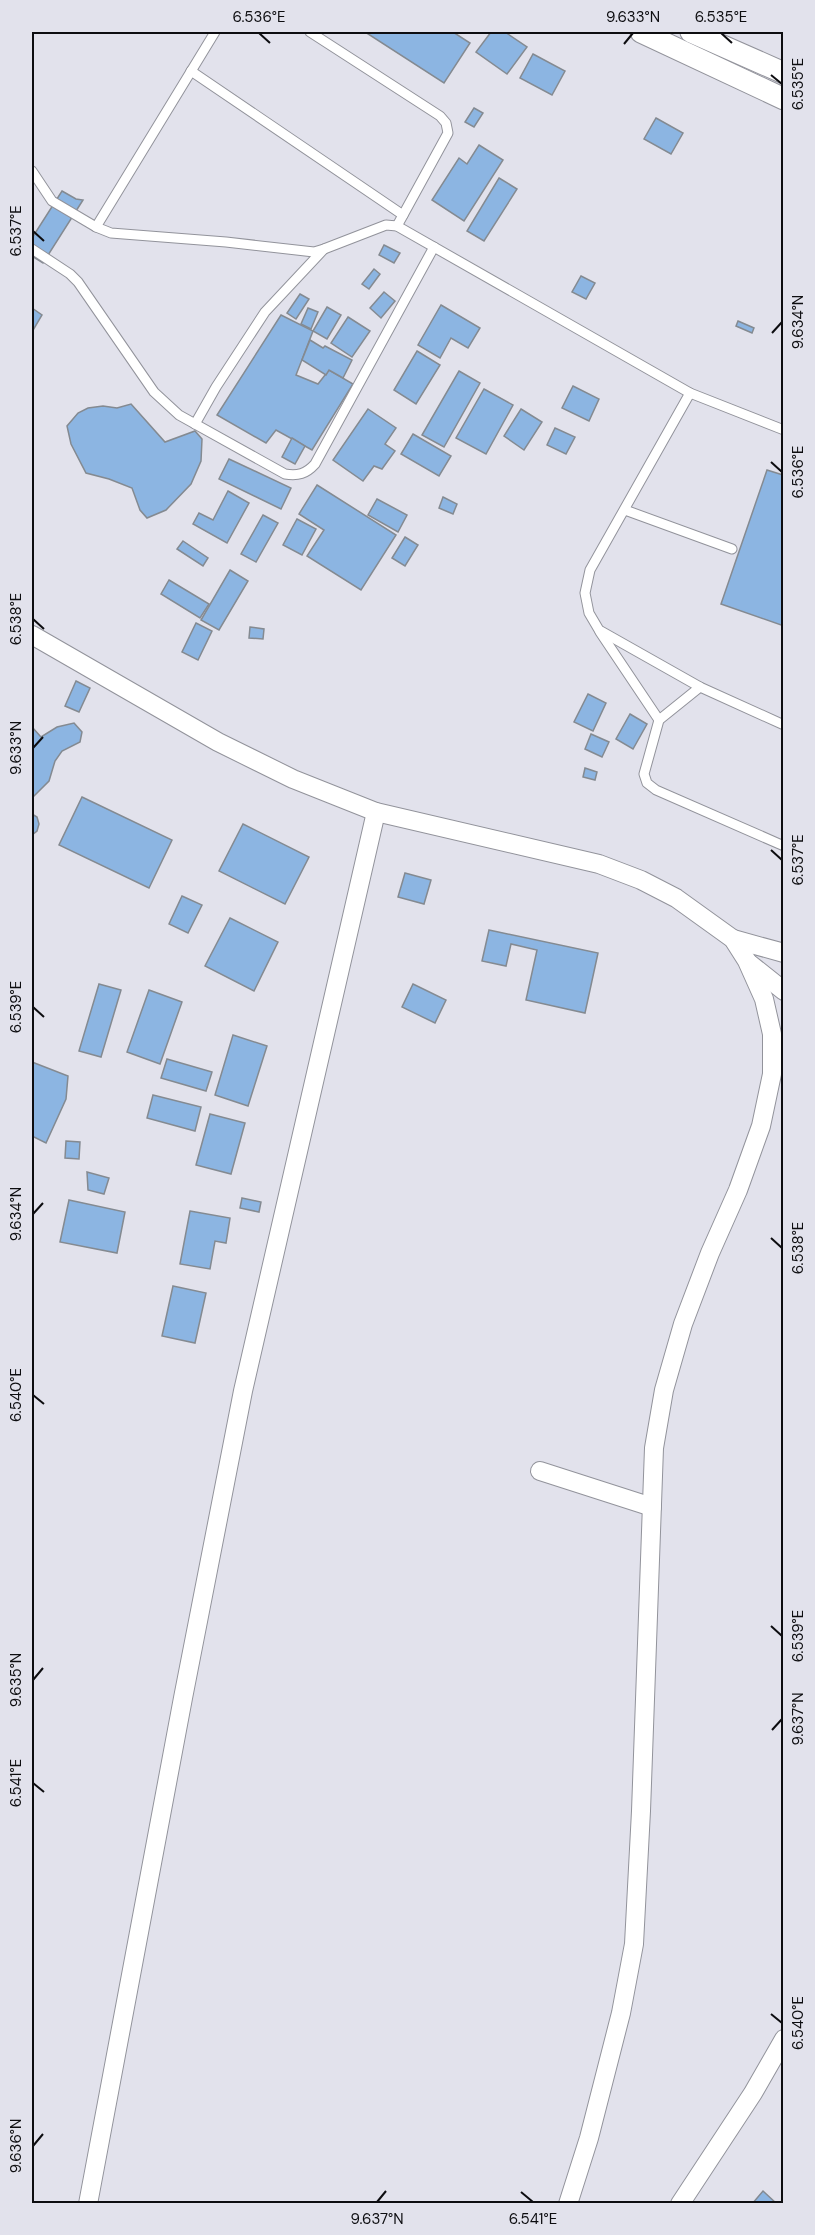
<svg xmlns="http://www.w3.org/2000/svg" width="815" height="2235" viewBox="0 0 815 2235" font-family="'DM Sans',sans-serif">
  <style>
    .building { fill: #8cb5e2; stroke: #848a91; stroke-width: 1.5 }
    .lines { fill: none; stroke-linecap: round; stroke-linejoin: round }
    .service-casing { stroke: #92939b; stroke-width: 11 }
    .minor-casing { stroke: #92939b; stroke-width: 20 }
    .tertiary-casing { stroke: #92939b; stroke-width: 23 }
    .service { stroke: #fff; stroke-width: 9 }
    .minor { stroke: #fff; stroke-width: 18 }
    .tertiary { stroke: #fff; stroke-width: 21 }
    .ticks { fill: none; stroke: #0d0d10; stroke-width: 2 }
    .neatline { fill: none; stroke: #0d0d10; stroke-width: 2 }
    .ticks-label { font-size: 15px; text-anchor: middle; fill: #0d0d10 }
  </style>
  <rect width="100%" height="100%" fill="#e2e2ec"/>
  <g class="building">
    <path d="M365,32h88l17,11 -26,40z"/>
    <path d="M491,32h14l22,15 -20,27 -31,-22z"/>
    <path d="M533,54l32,17 -13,24 -32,-17z"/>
    <path d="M474,108l9,5 -9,14 -9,-5z"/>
    <path d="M656,118l27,15 -12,21 -27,-15z"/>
    <path d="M479,145l24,15 -39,61 -32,-21 27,-42 8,6z"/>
    <path d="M499,178l18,11 -33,52 -17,-10z"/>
    <path d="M62,191l14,8 7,1 -40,63 -11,-7v-18z"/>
    <path d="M384,245l16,8 -6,10 -15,-8z"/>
    <path d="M374,269l6,5 -11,15 -7,-5z"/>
    <path d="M581,276l14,7 -9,16 -14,-7z"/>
    <path d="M384,292l11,9 -14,17 -11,-10z"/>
    <path d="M300,294l9,5 -13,20 -9,-6z"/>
    <path d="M441,305l39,23 -12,20 -17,-10 -11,20 -22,-13z"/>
    <path d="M327,307l14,8 -14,24 -14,-8z"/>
    <path d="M32,308l10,7 -10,17z"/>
    <path d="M308,308l10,4 -7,17 -10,-5z"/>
    <path d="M281,315l32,16 -17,44 22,9 11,-14 24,14 -41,66 -36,-20 -10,13 -49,-28z"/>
    <path d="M348,317l22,14 -18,26 -21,-14z"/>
    <path d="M738,321l16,7 -2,5 -16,-7z"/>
    <path d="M310,340l13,8 2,-2 27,14 -9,18 -14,-8 -3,5 -24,-15z"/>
    <path d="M417,351l23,14 -24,39 -22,-14z"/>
    <path d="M459,371l21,12 -36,64 -22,-12z"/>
    <path d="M573,386l26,13 -10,22 -27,-13z"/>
    <path d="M484,389l29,16 -27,49 -30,-16z"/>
    <path d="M131,404l34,38 30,-11 7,8 -1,22 -10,23 -25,26 -19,8 -7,-8 -8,-22 -23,-9 -23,-6 -15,-29 -4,-18 11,-13 10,-5 15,-2 14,2z"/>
    <path d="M368,409l28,19 -11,16 10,7 -13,18 -8,-3 -11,15 -30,-21z"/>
    <path d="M521,409l21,13 -18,28 -20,-14z"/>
    <path d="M555,428l20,9 -9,17 -19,-9z"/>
    <path d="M413,434l38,22 -12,20 -38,-22z"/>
    <path d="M292,438l13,8 -10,18 -13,-7z"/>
    <path d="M229,459l62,29 -10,21 -62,-30z"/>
    <path d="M767,470l16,5 1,-3v154l-63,-22z"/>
    <path d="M317,485l79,50 -35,55 -54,-34 17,-26 -25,-16z"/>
    <path d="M228,491l21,12 -22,40 -34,-19 6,-11 14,7z"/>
    <path d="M443,497l14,7 -4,10 -14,-6z"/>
    <path d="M377,499l30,16 -9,17 -30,-17z"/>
    <path d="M263,515l15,8 -22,39 -15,-8z"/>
    <path d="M297,519l19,10 -14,26 -19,-10z"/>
    <path d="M405,537l13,8 -13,21 -13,-8z"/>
    <path d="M183,541l25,17 -5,8 -26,-17z"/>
    <path d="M230,570l18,11 -29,49 -18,-10z"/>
    <path d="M169,580l40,24 -9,14 -39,-24z"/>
    <path d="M196,623l16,8 -14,29 -16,-8z"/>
    <path d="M250,627l14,2 -1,10 -14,-1z"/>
    <path d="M76,681l14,7 -11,24 -14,-6z"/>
    <path d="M588,694l18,9 -13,28 -19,-9z"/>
    <path d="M630,714l17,10 -14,25 -17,-10z"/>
    <path d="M74,723l8,9 -2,10 -18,9 -7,10 -6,20 -17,17v-71l9,10 16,-10z"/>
    <path d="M591,734l18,8 -7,15 -17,-8z"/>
    <path d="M585,768l12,4 -2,8 -12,-3z"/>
    <path d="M82,797l90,43 -23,48 -90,-43z"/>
    <path d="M32,814l5,3 2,7 -2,7 -5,4z"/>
    <path d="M243,824l66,33 -24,47 -66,-33z"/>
    <path d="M405,873l26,7 -7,24 -26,-7z"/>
    <path d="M182,896l20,9 -14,28 -19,-9z"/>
    <path d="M230,918l48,24 -24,49 -49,-25z"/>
    <path d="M489,930l109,23 -13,60 -59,-13 11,-50 -26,-6 -5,22 -24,-5z"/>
    <path d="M99,984l22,6 -20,67 -22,-6z"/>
    <path d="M413,984l33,16 -11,23 -33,-16z"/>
    <path d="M149,990l33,12 -22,62 -33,-12z"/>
    <path d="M233,1035l34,11 -19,60 -33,-11z"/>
    <path d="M167,1059l45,13 -6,19 -45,-13z"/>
    <path d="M32,1062l36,14 -2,23 -20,44 -14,-7z"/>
    <path d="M153,1095l48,12 -6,24 -48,-13z"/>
    <path d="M210,1114l35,9 -14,51 -35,-9z"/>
    <path d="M66,1141l14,1 -1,17 -14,-1z"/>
    <path d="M87,1172l22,6 -5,16 -16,-4z"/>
    <path d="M242,1198l19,4 -2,10 -19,-4z"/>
    <path d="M69,1200l56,12 -8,41 -57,-11z"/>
    <path d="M190,1211l40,7 -4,25 -11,-2 -5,28 -30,-5z"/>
    <path d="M173,1286l33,7 -11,50 -33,-7z"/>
    <path d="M763,2191l14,13h-25z"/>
  </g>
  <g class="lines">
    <g class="service-casing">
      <g id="service">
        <path d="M310,32l130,84 6,7 2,10 -51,93"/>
        <path d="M191,71l212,144"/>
        <path d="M32,171l20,30 44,26 15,6 115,9 88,10 10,-3 62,-24 11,1 293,167 94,37"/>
        <path d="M96,227l119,-195"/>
        <path d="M32,249l38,25 8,8 76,110 25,23 106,59c13,2 21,0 30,-10l119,-217"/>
        <path d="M690,393l-100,177 -5,23 4,20 10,17 101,57 84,38"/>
        <path d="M195,424l21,-37 49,-75 59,-63"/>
        <path d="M625,510l107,39"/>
        <path d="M600,632l59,88"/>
        <path d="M700,687l-41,33 -15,54 3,9 9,7 128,56"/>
      </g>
    </g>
    <g class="minor-casing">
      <g id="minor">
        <path d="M32,635l186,107 75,37 83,33 223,52 42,16 35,18 57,41 14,22 17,38 8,35v40l-11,52 -23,64 -28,63 -27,71 -19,66 -10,58 -13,363 -7,133 -13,69 -32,125 -21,66"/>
        <path d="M733,939l51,14"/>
        <path d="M750,964l34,27"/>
        <path d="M540,1471l112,36"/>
        <path d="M88,2204l95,-506 60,-307 133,-579"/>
        <path d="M680,2204l73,-111 31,-54"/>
      </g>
    </g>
    <g class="tertiary-casing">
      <g id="tertiary">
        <path d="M641,32l143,67"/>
        <path d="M691,32l93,41"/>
      </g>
    </g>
    <use href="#service" class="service"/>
    <use href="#minor" class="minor"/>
    <use href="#tertiary" class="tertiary"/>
  </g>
  <path class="ticks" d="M259,33l11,10M721,33l11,10M624,44l9,-11M771,75l11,9M33,231l11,10M772,333l10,-11M771,462l11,10M33,619l11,10M33,748l10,-11M771,850l11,10M33,1007l11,10M33,1214l10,-11M771,1238l11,10M33,1395l11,9M771,1626l11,10M33,1680l10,-12M772,1730l10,-11M33,1783l11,9M771,2014l11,9M33,2146l10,-12M521,2192l12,10M377,2202l9,-11"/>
  <rect width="815" height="2235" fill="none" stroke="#e2e2ec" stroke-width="66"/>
  <rect x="33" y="33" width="749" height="2169" class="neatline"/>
  <g class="ticks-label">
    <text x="259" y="22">6.536°E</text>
    <text x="633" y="22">9.633°N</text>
    <text x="721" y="22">6.535°E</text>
    <text transform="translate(798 84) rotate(-90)" y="5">6.535°E</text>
    <text transform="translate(16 231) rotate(-90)" y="5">6.537°E</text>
    <text transform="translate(798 322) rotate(-90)" y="5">9.634°N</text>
    <text transform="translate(798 472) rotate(-90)" y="5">6.536°E</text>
    <text transform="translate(16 619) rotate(-90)" y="5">6.538°E</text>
    <text transform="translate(16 748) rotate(-90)" y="5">9.633°N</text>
    <text transform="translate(798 860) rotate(-90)" y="5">6.537°E</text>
    <text transform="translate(16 1007) rotate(-90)" y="5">6.539°E</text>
    <text transform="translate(16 1214) rotate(-90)" y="5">9.634°N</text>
    <text transform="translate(798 1248) rotate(-90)" y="5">6.538°E</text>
    <text transform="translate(16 1395) rotate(-90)" y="5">6.540°E</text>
    <text transform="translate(798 1636) rotate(-90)" y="5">6.539°E</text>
    <text transform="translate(16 1680) rotate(-90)" y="5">9.635°N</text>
    <text transform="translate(798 1719) rotate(-90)" y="5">9.637°N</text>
    <text transform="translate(16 1783) rotate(-90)" y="5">6.541°E</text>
    <text transform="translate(798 2023) rotate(-90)" y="5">6.540°E</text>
    <text transform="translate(16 2146) rotate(-90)" y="5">9.636°N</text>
    <text x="377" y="2224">9.637°N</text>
    <text x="533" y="2224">6.541°E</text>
  </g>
</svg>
